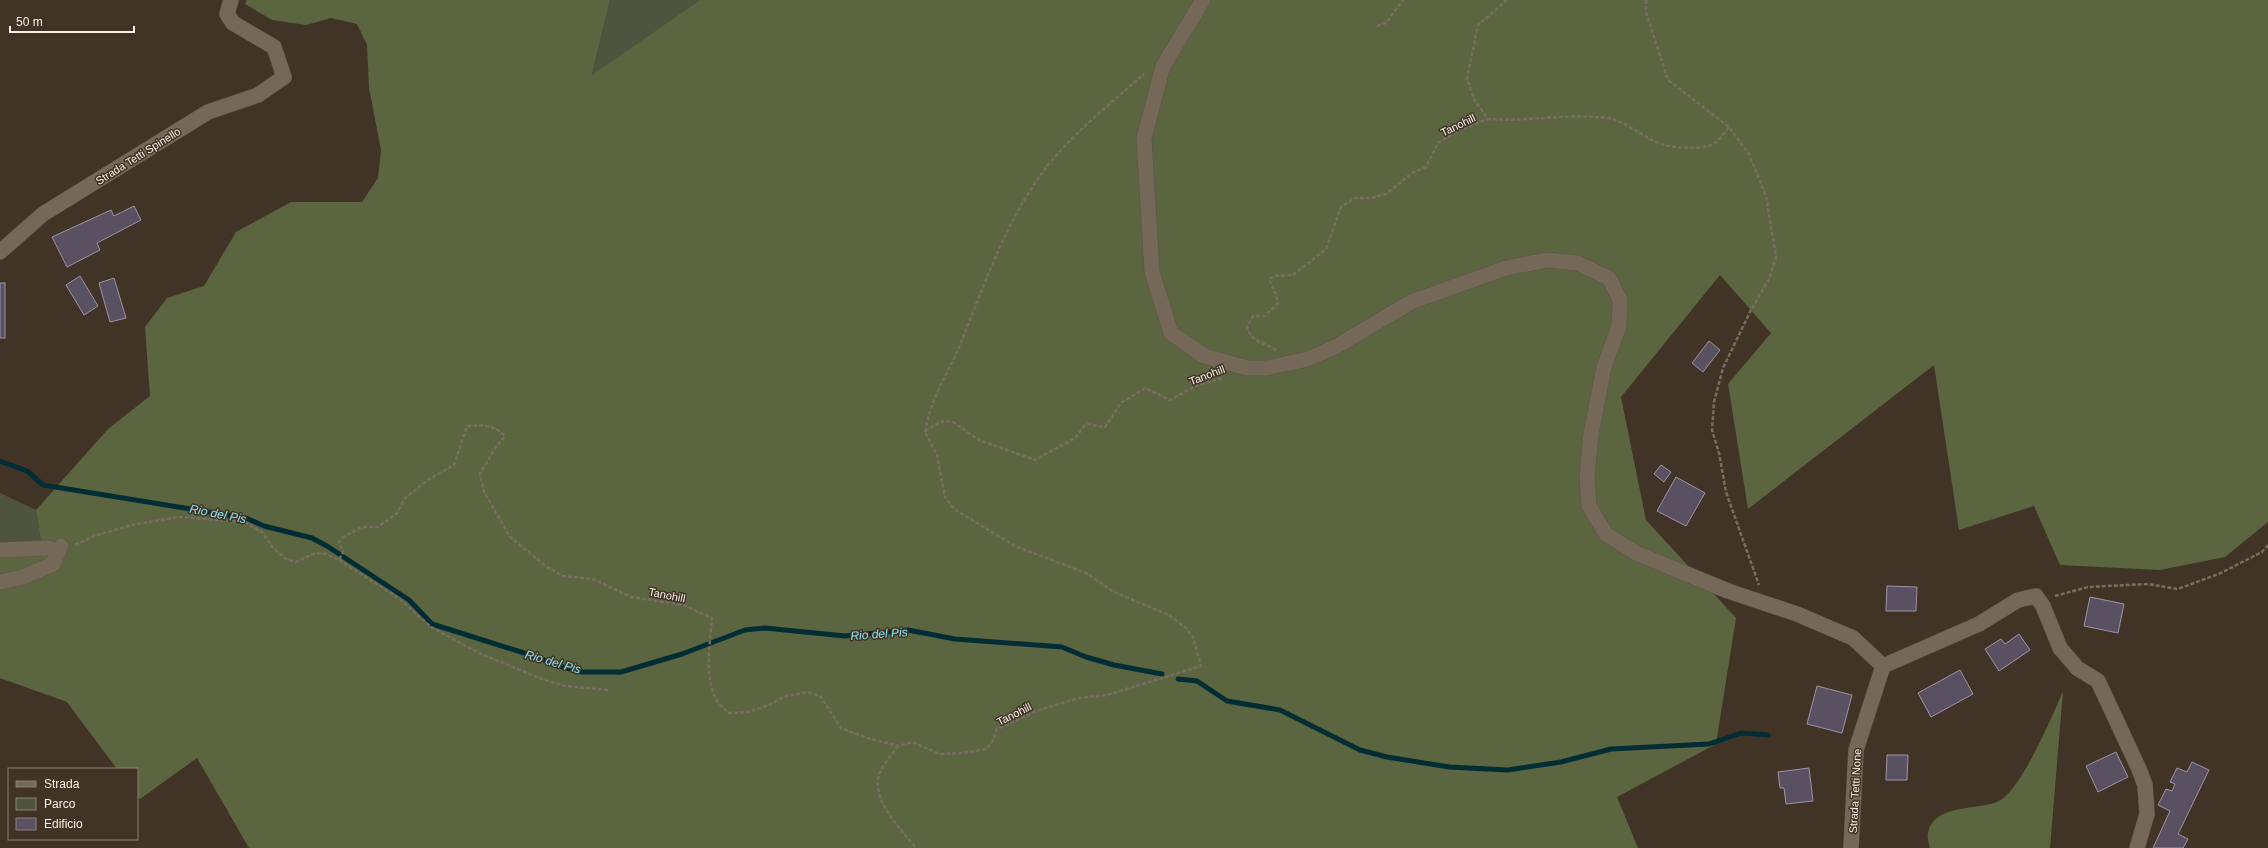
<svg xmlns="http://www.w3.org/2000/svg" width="2268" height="848" viewBox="0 0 2268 848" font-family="Arial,sans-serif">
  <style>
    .green { fill: #4e543d }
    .forest { fill: #5b6540 }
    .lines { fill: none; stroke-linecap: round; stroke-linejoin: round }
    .stream { stroke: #022d34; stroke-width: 5 }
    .building { fill: #595061; stroke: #9d93a6 }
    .street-casing { stroke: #5e5347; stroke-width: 16 }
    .path { stroke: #796d61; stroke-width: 2.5; stroke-dasharray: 4 2; stroke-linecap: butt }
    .street { stroke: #766859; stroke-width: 15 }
    .labels { text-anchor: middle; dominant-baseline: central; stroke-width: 3; stroke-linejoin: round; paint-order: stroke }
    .street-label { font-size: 11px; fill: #f9f1e8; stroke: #413426 }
    .water-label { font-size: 12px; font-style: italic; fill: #88e1ef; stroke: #413426 }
  </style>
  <rect width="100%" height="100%" fill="#413426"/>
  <g class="green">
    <path d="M610,0h90l-108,76z"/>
    <path d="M0,493l36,17 5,32 -41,2z"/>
  </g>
  <g class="forest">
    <path d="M247,0h363l-18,75 108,-75h1568v522l-43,35 -65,13 -100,-5 -26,-59 -75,24 -25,-165 -186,144 -20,-125 43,-51 -51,-58 -99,122 25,123 90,98 -20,126 -99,53 21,51h-1389l-52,-90 -57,41 -3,-3v-27h-20l-50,-67 -67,-24v-123l41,-13 -5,-32 72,-81 42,-33 -5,-69 22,-29 37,-12 32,-54 55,-30h71l16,-24 3,-28 -12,-62 -2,-43 -10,-21 -26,-6 -25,7 -34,-5 -27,-16z"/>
    <path d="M2063,691l-13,157h-120c-1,-4 -3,-11 -2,-15 6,-30 50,-22 71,-32 22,-11 54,-86 64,-110z"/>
  </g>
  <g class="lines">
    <g class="stream">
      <path d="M0,461l27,10 16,14 203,33 18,8 48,12 15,8 82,54 23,24 108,34 15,7 27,7h39l61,-18 63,-24 20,-2 80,8 63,-6 47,9 107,8 24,10 28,8 48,9"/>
      <path d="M1178,679l19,2 30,20 53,9 80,40 27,7 62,10 59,3 53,-8 50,-13 98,-5 32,-11 27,2"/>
    </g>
  </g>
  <g class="building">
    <path d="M134,206l7,14 -44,23 3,7 -33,17 -15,-30 59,-27 3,6z"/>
    <path d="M80,276l18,30 -14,9 -18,-30z"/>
    <path d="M114,278l12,40 -16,4 -11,-39z"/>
    <rect x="0" y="283" width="5" height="55"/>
    <path d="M1709,341l11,9 -17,22 -11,-9z"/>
    <path d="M1661,465l10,7 -7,10 -10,-8z"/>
    <path d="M1676,477l29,16 -19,33 -29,-15z"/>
    <path d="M1887,586l30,1 -1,24h-30z"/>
    <path d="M2090,597l34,7 -6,29 -34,-7z"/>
    <path d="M2019,634l11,16 -31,21 -14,-22 16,-10 4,5z"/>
    <path d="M1960,670l13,24 -42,23 -13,-24z"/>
    <path d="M1817,686l35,9 -10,38 -35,-9z"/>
    <path d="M2116,752l12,25 -30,15 -12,-26z"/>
    <path d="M1887,755h21l-1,25h-21z"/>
    <path d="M2192,762l17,8 -31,64 10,5 -5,9h-30l17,-37 -12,-6 8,-16 6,2 3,-7 -5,-2 7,-14 10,4z"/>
    <path d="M1809,768l4,33 -27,3 -2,-16h-4l-2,-16z"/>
  </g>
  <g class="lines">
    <g class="street-casing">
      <g id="street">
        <path d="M1203,0l-40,66 -19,72 8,134 19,61 33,23 43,12h19l42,-9 29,-13 74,-44 95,-34 41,-8 30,3 32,15 11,22 -1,26 -15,41 -13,67 -4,41 2,31 17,28 30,19 92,38 69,23 56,24 30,28"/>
        <path d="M0,252l43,-38 165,-102 50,-17 26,-18 -10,-30 -41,-24 -6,-9 4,-14"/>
        <path d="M0,550l49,-2"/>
        <path d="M0,582l23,-5 30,-13 8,-18"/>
        <path d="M1883,666l96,-42 39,-24 18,-4 7,10 17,42 17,20 21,13 41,88 6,16 2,29 -10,34"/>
        <path d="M1851,848l5,-98 27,-84"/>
      </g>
    </g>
    <g class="path">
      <path d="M1507,0l-29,25 -11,54 8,22 13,18c40,3 78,-6 119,-1 17,2 33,17 49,24 11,6 49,9 59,1 5,-4 10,-11 14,-16"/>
      <path d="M1646,0v12l22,68 61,47 20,27 17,42 10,61 -7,22 -19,33 -27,56 -9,34 -2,28 7,23 7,39 33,93"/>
      <path d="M1377,26l9,-3 17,-23"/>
      <path d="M1276,350c-12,-8 -25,-7 -29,-24l6,-10h12l13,-13 -2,-9 -7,-15 5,-3 19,-1 33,-26 15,-42 14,-9h16l15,-4 26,-21 14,-6 12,-24 21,-13 29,-11"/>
      <path d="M925,431l17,-10 11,1 26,18 56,20 40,-22 11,-14 19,3 16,-24 24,-15 25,12 25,-14 28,-8"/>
      <path d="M925,432c5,-33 22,-57 35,-87 26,-64 48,-132 93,-186 27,-31 60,-58 91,-85"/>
      <path d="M75,545l19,-9 38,-11 46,-8 67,5 18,11 10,15 13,11 10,3 19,-9 11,1 13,6 4,-8 -4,-10 4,-5 19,-10h16l19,-14 8,-15 24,-19 25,-14 13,-39c17,-1 25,-2 38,10l-11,14 -14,24 4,18 26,45 37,30 16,9 30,3 38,18 52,8 29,13c-2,26 -8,57 4,81 2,5 9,10 12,14l20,-1 21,-7 17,-9 22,-4 13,5 20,31 26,10 32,8 13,-4 28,12 23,-1 23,-4 7,-8 4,-12 39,-18 43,-13 28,-3 94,-29 -8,-29 -8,-10 -16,-12 -55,-23 -28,-19 -71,-27 -61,-37 -9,-12 -8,-42 -12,-23"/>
      <path d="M339,560l58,37 34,30 48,26 63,26 23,7 43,4"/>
      <path d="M2055,596l33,-9 60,-3 30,5 43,-16 41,-21 6,-7"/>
      <path d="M898,746c-6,8 -14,17 -18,26 -11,27 21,57 36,76"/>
    </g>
    <use href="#street" class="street"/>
  </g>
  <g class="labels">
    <g class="street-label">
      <text transform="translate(1458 125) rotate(-26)">Tanohill</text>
      <text transform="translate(138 156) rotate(-32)">Strada Tetti Spinello</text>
      <text transform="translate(1207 375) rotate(-21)">Tanohill</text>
      <text transform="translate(667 595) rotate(11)">Tanohill</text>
      <text transform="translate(1014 714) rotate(-27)">Tanohill</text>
      <text transform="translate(1855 791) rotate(-87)">Strada Tetti None</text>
    </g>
    <g class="water-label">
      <text transform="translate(218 514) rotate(11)">Rio del Pis</text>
      <text transform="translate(879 634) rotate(-4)">Rio del Pis</text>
      <text transform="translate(553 662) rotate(16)">Rio del Pis</text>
    </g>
  </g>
  <rect x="8" y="768" width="130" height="72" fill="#413426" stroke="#8b8074"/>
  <rect x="16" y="781" width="20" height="6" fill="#766859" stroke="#8b8074"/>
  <text x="44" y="788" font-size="12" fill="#f9f1e8">Strada</text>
  <rect x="16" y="798" width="20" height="12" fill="#4e543d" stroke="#8b8074"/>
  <text x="44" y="808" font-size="12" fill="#f9f1e8">Parco</text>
  <rect x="16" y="818" width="20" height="12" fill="#595061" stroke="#8b8074"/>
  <text x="44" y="828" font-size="12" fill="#f9f1e8">Edificio</text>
  <path d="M10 26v6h124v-6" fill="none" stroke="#f9f1e8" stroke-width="2"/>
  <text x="16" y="26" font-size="12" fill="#f9f1e8" stroke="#413426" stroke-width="3" paint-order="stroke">50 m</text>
</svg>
